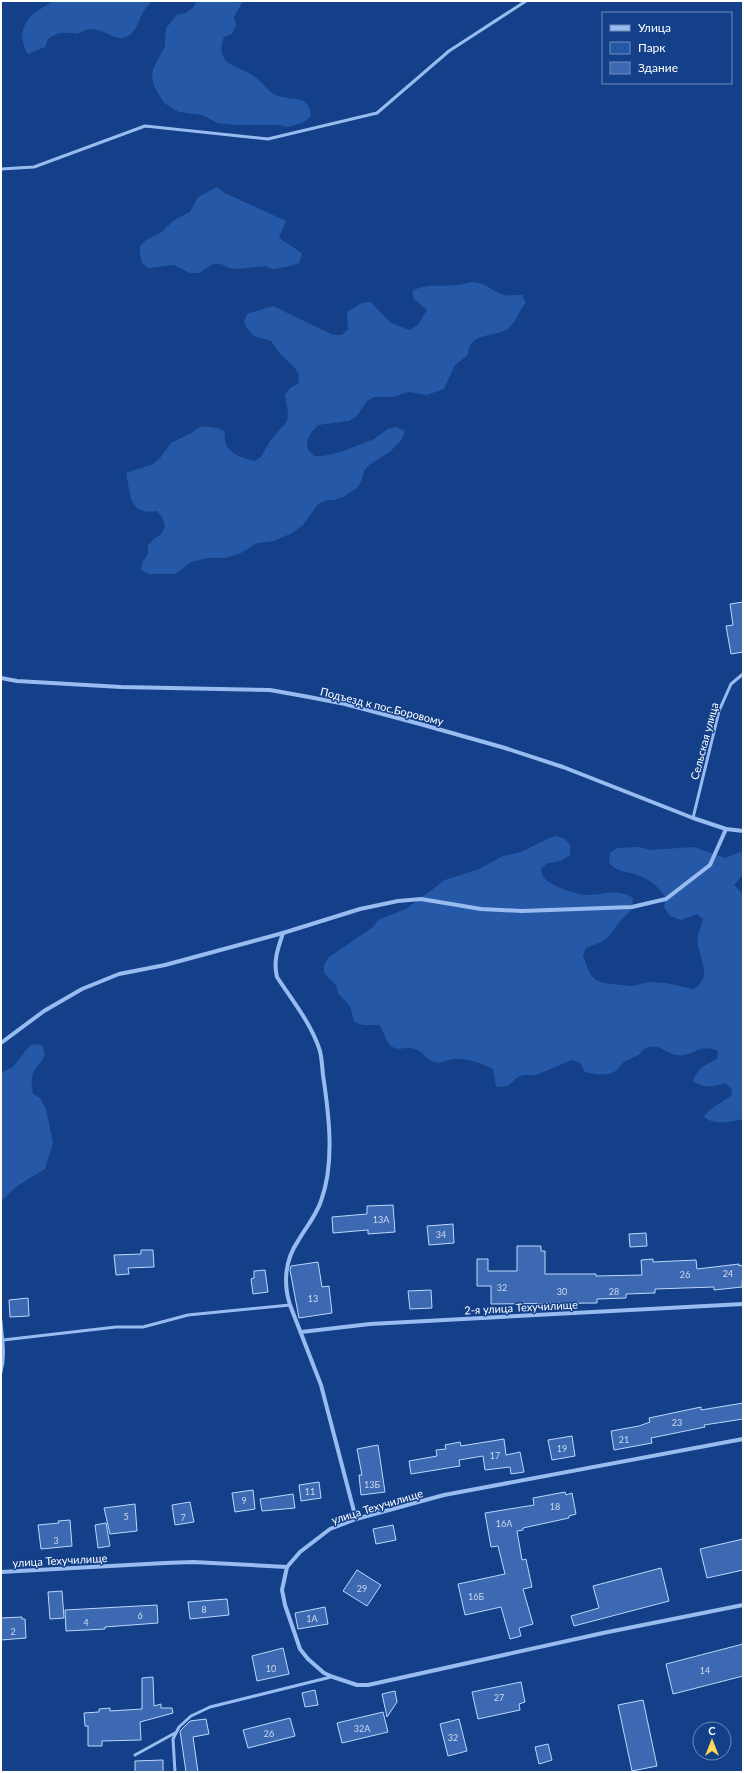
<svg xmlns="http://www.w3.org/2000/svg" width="744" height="1773" viewBox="0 0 744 1773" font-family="Lato,sans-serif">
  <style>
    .green { fill: #2558a7 }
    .building { fill: #3c69b2; stroke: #bed7fb }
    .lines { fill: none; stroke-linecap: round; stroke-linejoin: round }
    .service { stroke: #98bbf0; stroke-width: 3 }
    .minor { stroke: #98bbf0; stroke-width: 4 }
    .labels { text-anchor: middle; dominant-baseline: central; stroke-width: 3; stroke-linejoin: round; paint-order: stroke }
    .number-label { font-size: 9px; fill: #cedaec }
    .street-label { font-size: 11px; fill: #fff; stroke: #134088 }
  </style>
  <rect width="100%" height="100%" fill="#134088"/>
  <g class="green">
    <path d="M52,1h100c-2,3 -6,6 -8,10 -5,7 -6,16 -12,22 -16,17 -32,-16 -54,1 -12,-2 -20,-2 -30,5l-3,8 -17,7c-8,-13 -8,-26 3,-38 6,-6 14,-9 21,-15z"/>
    <path d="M197,1h46l-9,16 2,8 -4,9 -8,3c-11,29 16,28 31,40 7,5 13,15 21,18 15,7 33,-3 35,21l-7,6 -16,5 -9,-2h-44l-18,-2 -14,-8 -24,-3 -15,-9 -9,-15 -3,-10 1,-9 12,-23 1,-18 11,-13 9,-2 7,-6z"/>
    <path d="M217,187l8,6 61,28 -7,17c8,6 16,9 23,16l-3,9 -8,3 -18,3 -8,-3 -27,3 -9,-1 -8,-4h-8l-14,9h-9l-16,-8 -26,3 -6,-5 -2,-9v-8l6,-6 16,-8 12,-12 16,-8 8,-15z"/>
    <path d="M471,282c17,1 19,8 32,13 6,1 13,0 19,0l4,8c-8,8 -10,21 -20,27 -15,8 -37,2 -38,25l-13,10 -11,24 -17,6 -18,-3 -17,5h-18l-7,4 -10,15 -8,5 -31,4 -7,8 -4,7 1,10 6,6h9l18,-4 33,-13 14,-10 8,-2 9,4 -3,8 -11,12 -22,14 -5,6 -2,9 -5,8 -14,9 -9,3h-7l-9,4 -15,21 -11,8 -18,8 -17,2 -16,10 -16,5h-17l-17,4 -15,12h-27l-8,-4 2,-9 5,-7v-9l6,-6 7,-5 4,-7 -2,-8 -6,-8c-29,5 -26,-16 -31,-38l27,-9 7,-6 11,-15 22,-11 8,-6 17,2 7,4c-3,19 13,25 29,29l7,-4 9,-16 17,-20 1,-8 -3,-18 5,-7 8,-4 1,-9 -4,-7 -14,-13 -10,-14 -17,-5 -6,-6 -4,-8 3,-8 26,-8 60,29h9l6,-6 -1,-17 15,-9 9,-1 20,21 18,7 9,-5 9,-15 -13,-11 -2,-8c14,-8 28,-4 44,-6 5,0 10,-2 15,-3z"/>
    <path d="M556,836l9,3 5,6v10c-8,6 -14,8 -23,8l-6,6c1,3 1,7 3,9 6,7 34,18 43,17 19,0 29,-7 46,3l-1,11 -12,12 -10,14 -7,6 -17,7 -3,8 7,18 6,6 8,3 28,3 17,-4 17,1 27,6c20,-12 7,-28 5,-45 -2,-9 3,-16 5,-25l-6,-5 -16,6 -11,-4 -6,-9 2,-9c-5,-9 -16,-18 -26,-22 -13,-6 -19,-1 -31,-13l1,-10 7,-5 22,-1 10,3 45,-3 31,11 18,-7v23l-9,11 9,9v225c-13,3 -28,7 -39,-2l5,-7 22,-14 1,-7 -7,-6c-12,4 -21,6 -32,-2 4,-13 12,-16 24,-22l1,-8c-20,-9 -25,7 -41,4 -12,-1 -19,-14 -32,-6 -3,1 -4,5 -7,6 -4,3 -10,4 -14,7 -3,2 -4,5 -6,7 -9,8 -22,6 -33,3l-4,-8 -8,-4c-13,4 -25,11 -38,15 -4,1 -8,-1 -12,0 -13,4 -10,15 -27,11l-3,-17c-8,-5 -30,-12 -40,-10 -6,1 -12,5 -18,3 -9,-2 -12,-11 -20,-13 -8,-3 -17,3 -24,-3 -6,-5 -7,-15 -12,-21h-16l-9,-3 -4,-16 -12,-13 -2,-8 -12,-12v-8l5,-8 44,-30 5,-7 28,-11 39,-29 34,-11 24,-13 18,-4 26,-13z"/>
    <path d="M36,1044l6,1c6,15 -1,14 -8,26 -4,7 -2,15 -1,23l7,4 6,11 7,34 -8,26 -28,17 -16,15v-128l12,-6 17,-22z"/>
  </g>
  <g class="building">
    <path d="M743,602v50l-12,2 -5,-28 7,-1 -3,-21z"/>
    <path d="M393,1205l2,27 -27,2v-4l-35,3 -1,-16 35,-3v-8z"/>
    <path d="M453,1224l1,19 -25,2 -2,-19z"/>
    <path d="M646,1233l1,13 -17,1 -1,-13z"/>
    <path d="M517,1246h24v5h4v23h51v2l46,-1 -1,-15 12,-1v3l43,-2 1,9 42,-5v2l4,-1 -1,22 -28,3v-3l-59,2v4l-29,1v4l-29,1v4l-106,1v-18h-14v-27h11v12h29z"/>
    <path d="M141,1250h12l1,17 -26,1 1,6 -13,1 -2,-20 27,-1z"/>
    <path d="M318,1262l4,25 7,-1 3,27 -33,5 -9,-48 1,-4z"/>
    <path d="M265,1270l3,22 -15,2 -2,-15 3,-1v-7z"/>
    <path d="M431,1290l1,18 -22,1 -2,-18z"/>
    <path d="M28,1298l1,18 -19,1 -1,-17z"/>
    <path d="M743,1403v16l-39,6 1,2 -54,11 1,5 -38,7 -3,-19 28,-5 11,-4 -1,-4 52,-11v3z"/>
    <path d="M572,1436l3,20 -23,4 -4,-20z"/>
    <path d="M504,1439l2,16 14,-3 4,20 -13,2 -1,-7 -25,3 -2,-14 -24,4 1,6 -49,8 -2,-13 28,-5 -1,-6 10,-1 -1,-4 15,-3 1,4z"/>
    <path d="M378,1445l7,47 -24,3 -2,-20h3l-5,-26z"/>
    <path d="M319,1482l2,16 -20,3 -2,-16z"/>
    <path d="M253,1490l2,19 -20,3 -3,-19z"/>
    <path d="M565,1492l1,3 6,-2 4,21 -7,2v2l-46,10v2l-6,1 5,29 4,-1 6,28 -9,2 10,35 -14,4 2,8 -11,3 -9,-32 -36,8 -7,-31 47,-10 -7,-28 -7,1 -6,-34 49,-8 -1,-7z"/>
    <path d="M293,1494l2,14 -33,3 -2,-12z"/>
    <path d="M190,1502l4,20 -19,3 -3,-20z"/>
    <path d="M135,1504l2,27 -27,3 -6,-26z"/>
    <path d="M70,1520l2,26 -31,3 -3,-24 21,-2 -1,-2z"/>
    <path d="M106,1523l4,23 -12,2 -3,-23z"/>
    <path d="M393,1525l3,15 -20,4 -3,-15z"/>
    <path d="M743,1539v31l-36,8 -7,-29z"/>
    <path d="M661,1568l8,33 -95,25 -3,-10 28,-8 -6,-22z"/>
    <path d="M357,1570l24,15 -14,21 -24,-15z"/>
    <path d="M62,1591l2,27 -14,1 -2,-27z"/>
    <path d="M227,1599l2,16 -39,4 -2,-17z"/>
    <path d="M157,1605l1,18 -53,4v2l-39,2 -1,-21z"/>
    <path d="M325,1607l3,17 -30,5 -3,-16z"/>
    <path d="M22,1617v2h3l1,19 -25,2v-22z"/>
    <path d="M743,1644v32l-70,18 -7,-30z"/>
    <path d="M283,1648l6,26 -32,7 -5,-25z"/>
    <path d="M153,1677l1,29 7,-2v4h11l1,5 -33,9 1,18 -39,1v5h-14v-20h-3l-1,-13 15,-1v-3l11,-1v3l32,-2v-31z"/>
    <path d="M521,1682l4,20 -6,2 1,6 -42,9 -6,-27z"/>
    <path d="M315,1690l3,15 -13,2 -3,-14z"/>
    <path d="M395,1691l2,11 -10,15 -5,-23z"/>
    <path d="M643,1700l14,66 -25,5 -14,-66z"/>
    <path d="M383,1712l5,20 -46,11 -5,-20z"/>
    <path d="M290,1718l5,18 -47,12 -5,-18z"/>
    <path d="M206,1719l3,15 -16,3 5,35h-12l-6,-41 10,-10z"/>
    <path d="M459,1719l8,32 -19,5 -8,-32z"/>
    <path d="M548,1744l4,16 -13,4 -4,-17z"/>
    <path d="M163,1760v12h-28v-11z"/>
  </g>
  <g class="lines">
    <g class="service">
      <path d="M1,169l33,-2 111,-41 123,13 109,-26 72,-62 77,-50"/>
      <path d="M693,818l26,-107 12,-27 12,-10"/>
      <path d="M1,1321c1,17 5,34 0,51"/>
      <path d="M3,1340l113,-13h27l45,-12 102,-10"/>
      <path d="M135,1755l40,-22"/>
      <path d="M175,1772l-2,-33 6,-12 12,-11 19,-9 121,-30"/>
    </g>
    <g class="minor">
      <path d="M1,678l16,3 104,6 149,3 39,7 36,7 75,20 85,24 58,19 130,51 33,11 17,2"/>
      <path d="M283,933c-5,15 -10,28 -6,44 15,23 33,45 42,71 3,8 3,18 4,27 6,40 12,88 -2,126 -5,15 -15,26 -23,40 -13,19 -15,42 -8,64l31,80 35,134"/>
      <path d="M1,1043l43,-32 38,-22 37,-15 46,-9 118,-32 77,-24 38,-8 23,-2 60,10 41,2 110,-4 34,-8 44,-34 16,-36"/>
      <path d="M301,1332l69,-8 373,-20"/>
      <path d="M743,1439l-299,56 -88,24 -26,10 -30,23 -13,15 -5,23 3,15 15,44 8,10 16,14 9,4 24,8h11l235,-52 140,-28"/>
      <path d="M1,1572l164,-9 28,-1 94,5"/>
    </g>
  </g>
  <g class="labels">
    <g class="number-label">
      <text x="381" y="1219">13А</text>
      <text x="441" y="1234">34</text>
      <text x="728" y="1273">24</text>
      <text x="685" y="1274">26</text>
      <text x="502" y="1287">32</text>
      <text x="562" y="1291">30</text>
      <text x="614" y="1291">28</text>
      <text x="313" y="1298">13</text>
      <text x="677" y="1422">23</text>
      <text x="624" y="1439">21</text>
      <text x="562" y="1448">19</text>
      <text x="495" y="1455">17</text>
      <text x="372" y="1484">13Б</text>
      <text x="310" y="1491">11</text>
      <text x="244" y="1500">9</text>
      <text x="555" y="1506">18</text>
      <text x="126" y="1516">5</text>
      <text x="183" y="1517">7</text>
      <text x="504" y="1523">16А</text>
      <text x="56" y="1540">3</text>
      <text x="362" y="1588">29</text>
      <text x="476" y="1596">16Б</text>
      <text x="204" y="1609">8</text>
      <text x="140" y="1615">6</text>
      <text x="312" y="1618">1А</text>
      <text x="86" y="1622">4</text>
      <text x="13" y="1631">2</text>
      <text x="271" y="1668">10</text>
      <text x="705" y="1670">14</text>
      <text x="499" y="1697">27</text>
      <text x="362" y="1728">32А</text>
      <text x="269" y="1733">26</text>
      <text x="453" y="1737">32</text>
    </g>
    <g class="street-label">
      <text transform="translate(382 706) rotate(14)">Подъезд к пос.Боровому</text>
      <text transform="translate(704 741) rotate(-75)">Сельская улица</text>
      <text transform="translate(521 1307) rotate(-3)">2-я улица Техучилище</text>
      <text transform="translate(377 1506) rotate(-17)">улица Техучилище</text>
      <text transform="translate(60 1560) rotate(-3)">улица Техучилище</text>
    </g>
  </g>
  <rect width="744" height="1773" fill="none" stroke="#ffffff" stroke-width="4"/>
  <rect x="602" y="12" width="130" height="72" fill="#134088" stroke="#718cb8"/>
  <rect x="610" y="25" width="20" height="6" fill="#98bbf0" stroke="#718cb8"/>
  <text x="638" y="32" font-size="12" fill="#ffffff">Улица</text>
  <rect x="610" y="42" width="20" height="12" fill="#2558a7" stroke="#718cb8"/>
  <text x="638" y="52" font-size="12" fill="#ffffff">Парк</text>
  <rect x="610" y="62" width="20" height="12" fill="#3c69b2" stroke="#718cb8"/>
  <text x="638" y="72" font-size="12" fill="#ffffff">Здание</text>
  <g transform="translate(712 1741)"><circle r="19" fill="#134088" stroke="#718cb8"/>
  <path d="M0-3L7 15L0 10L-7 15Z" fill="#ffd857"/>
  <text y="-6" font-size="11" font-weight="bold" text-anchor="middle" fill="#ffffff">С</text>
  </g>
</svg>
